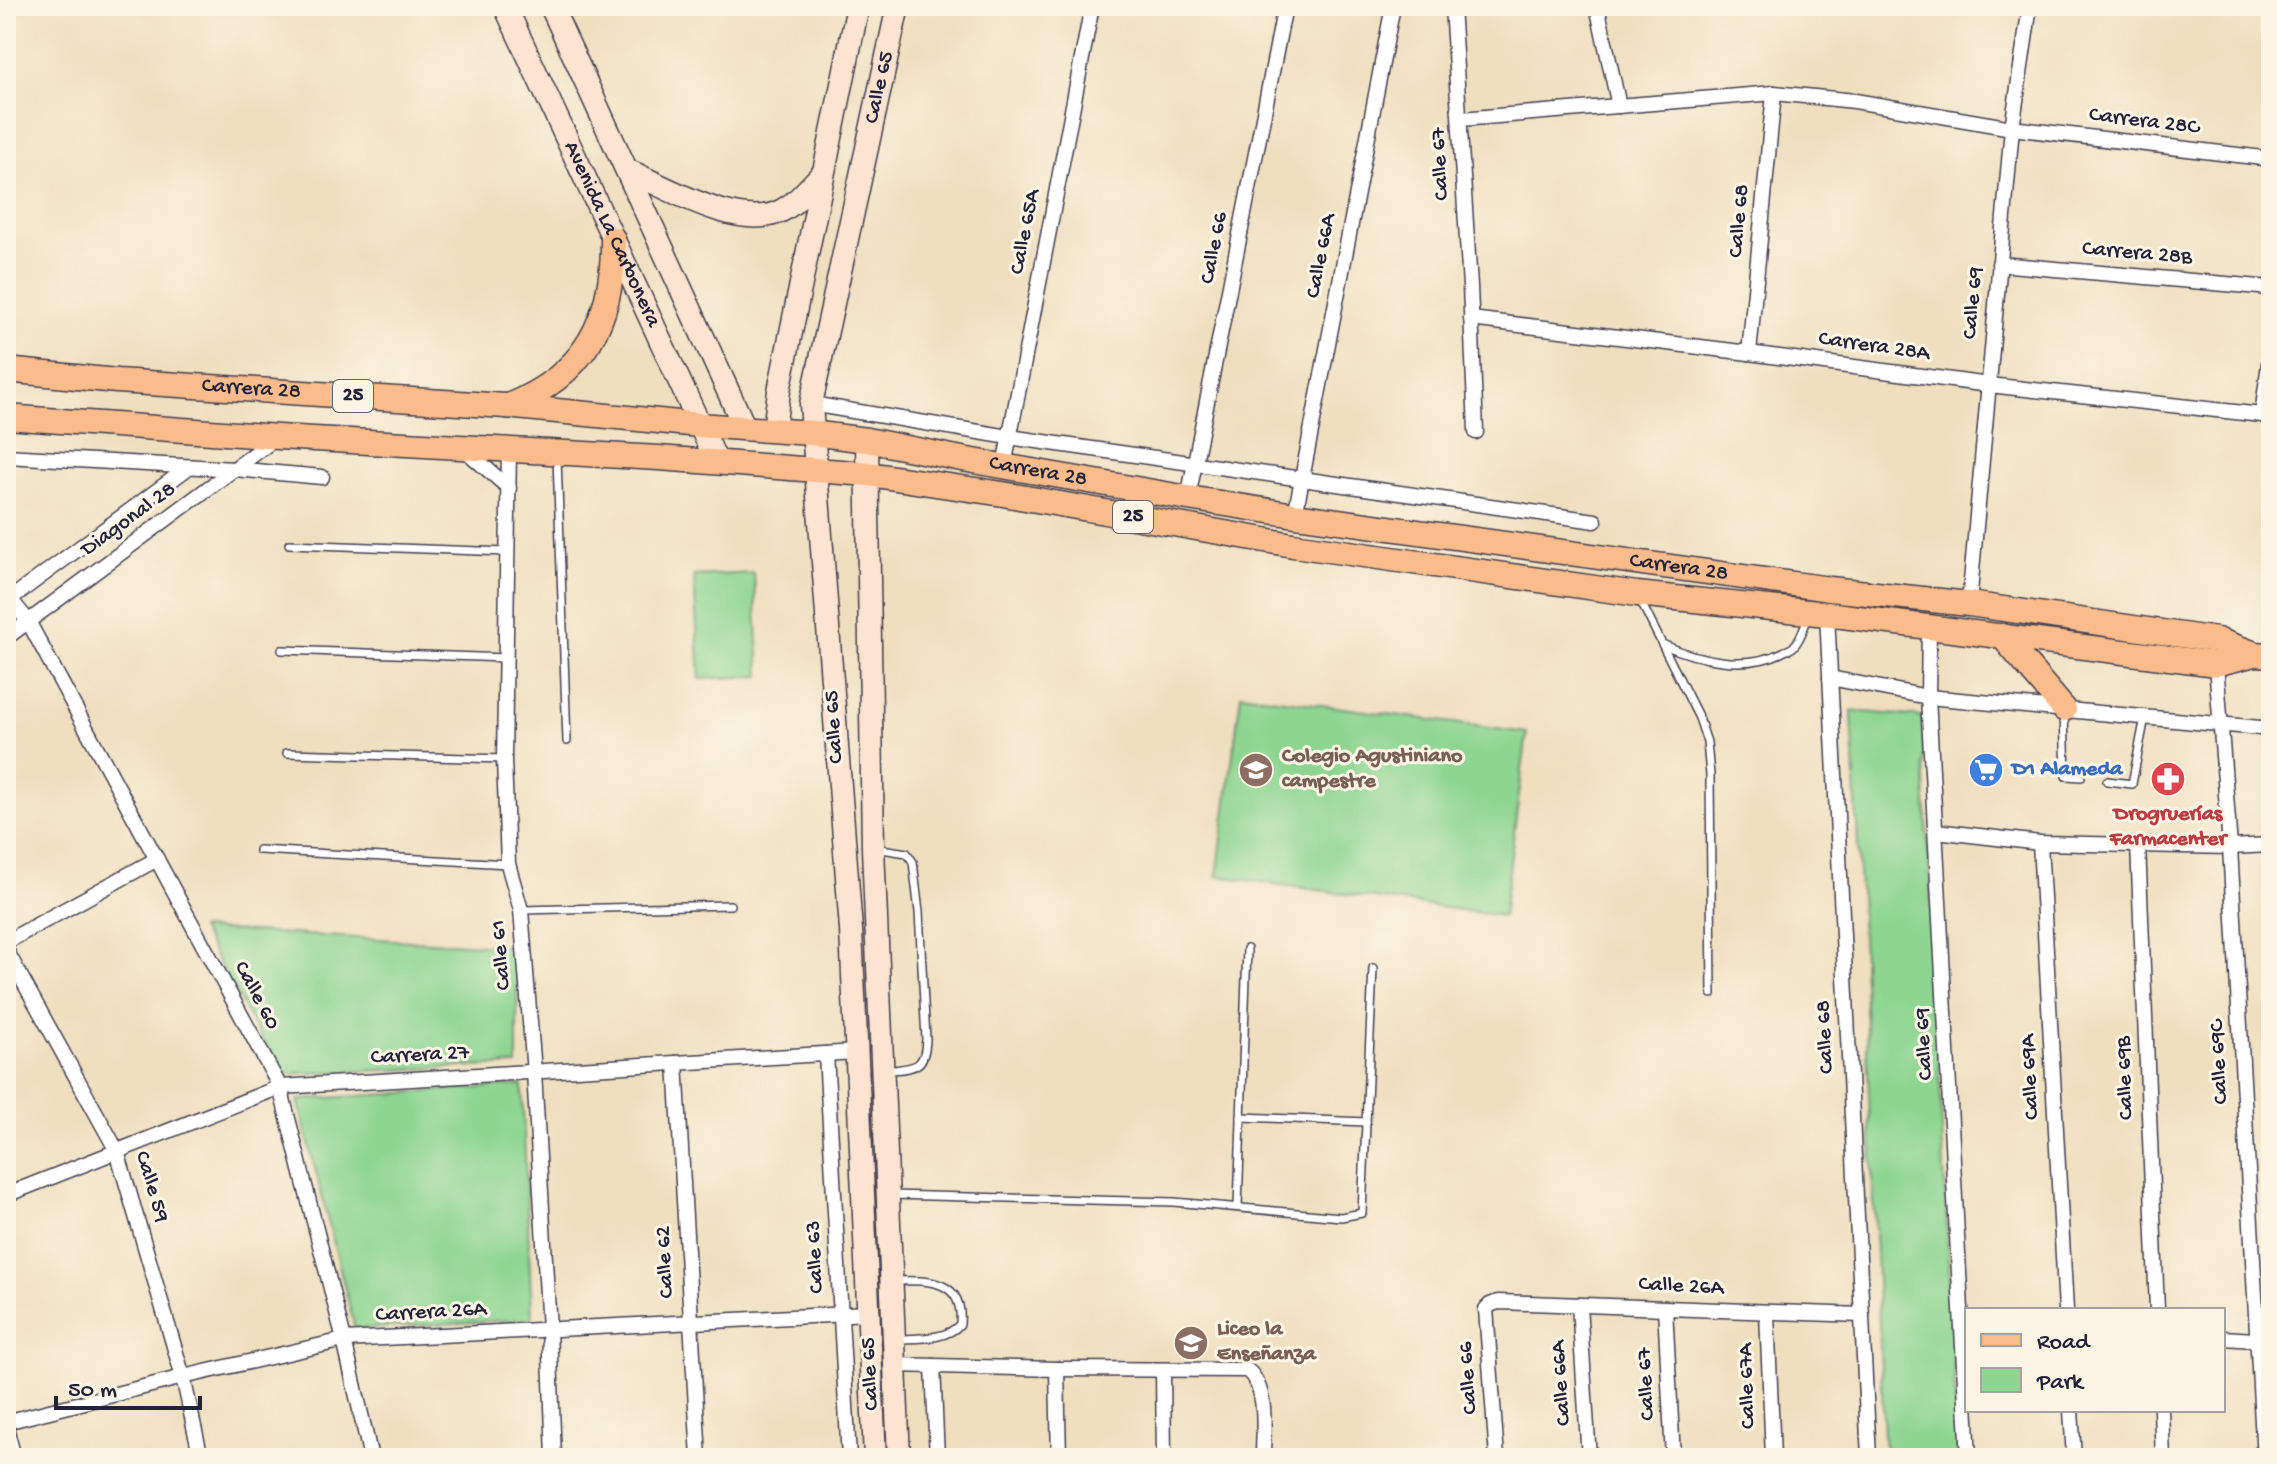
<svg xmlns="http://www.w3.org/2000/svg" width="2277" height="1464" viewBox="0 0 2277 1464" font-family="'Gochi Hand',sans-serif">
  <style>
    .green { fill: #8dd591; stroke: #587c66; stroke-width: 2 }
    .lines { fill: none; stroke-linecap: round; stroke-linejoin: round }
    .lane-casing { stroke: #413e4f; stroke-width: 10 }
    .street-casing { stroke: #413e4f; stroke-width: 17 }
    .secondary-casing { stroke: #413e4f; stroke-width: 25 }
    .primary-casing { stroke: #413e4f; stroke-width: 27 }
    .lane { stroke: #fff; stroke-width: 7 }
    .street { stroke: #fff; stroke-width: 14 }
    .secondary { stroke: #fde4d1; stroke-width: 22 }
    .primary { stroke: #fabc8b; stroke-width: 24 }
    .labels { text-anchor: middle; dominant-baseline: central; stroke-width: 6; stroke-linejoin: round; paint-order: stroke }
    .shield { fill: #fcf5e5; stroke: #63616e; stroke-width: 2 }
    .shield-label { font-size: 20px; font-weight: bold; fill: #22223b }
    .street-label { font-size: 22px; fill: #22223b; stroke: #fcf5e5 }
    .education-label { font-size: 22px; font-weight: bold; fill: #785e54; stroke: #fcf5e5; text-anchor: start }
    .shop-label { font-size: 22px; font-weight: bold; fill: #366cbe; stroke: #fcf5e5; text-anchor: start }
    .health-label { font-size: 22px; font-weight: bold; fill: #be3a42; stroke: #fcf5e5 }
  </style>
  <rect width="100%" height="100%" fill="#fcf5e5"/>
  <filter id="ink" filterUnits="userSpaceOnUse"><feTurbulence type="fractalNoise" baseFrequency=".0125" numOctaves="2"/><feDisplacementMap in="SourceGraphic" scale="16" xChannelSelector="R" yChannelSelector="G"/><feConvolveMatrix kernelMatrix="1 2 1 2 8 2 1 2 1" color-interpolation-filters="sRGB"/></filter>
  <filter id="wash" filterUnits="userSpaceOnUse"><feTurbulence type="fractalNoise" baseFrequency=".006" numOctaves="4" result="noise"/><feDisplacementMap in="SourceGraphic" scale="32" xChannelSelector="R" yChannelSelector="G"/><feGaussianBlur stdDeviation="1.8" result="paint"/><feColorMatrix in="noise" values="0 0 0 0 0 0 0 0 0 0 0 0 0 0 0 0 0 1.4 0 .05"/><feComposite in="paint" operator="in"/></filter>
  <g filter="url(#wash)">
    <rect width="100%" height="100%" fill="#efdfbf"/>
    <g class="green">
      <path d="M754,573l6,103 -60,3 -6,-103z"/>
      <path d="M1241,694l286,39 -24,183 -286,-40z"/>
      <path d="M1852,711l70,6 36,741h-73z"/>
      <path d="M200,929l317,18v118l-236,9z"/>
      <path d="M522,1085l10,234 -177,10 -57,-229z"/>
    </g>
  </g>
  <g filter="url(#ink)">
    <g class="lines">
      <g class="lane-casing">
        <g id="lane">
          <path d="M557,458l10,283"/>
          <path d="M289,544l218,8"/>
          <path d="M1640,600l59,118 8,24 3,33 2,219"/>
          <path d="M1662,644c36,16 84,27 121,8 4,-2 9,-3 11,-6 7,-7 10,-20 14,-28"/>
          <path d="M282,650l224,8"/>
          <path d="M2064,712l2,64 15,1"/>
          <path d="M287,753l217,6"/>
          <path d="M2107,781l25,3 13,-67"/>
          <path d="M875,848l32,5 6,9 6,50 7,127c-1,32 -13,28 -41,32"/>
          <path d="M259,850l249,14"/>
          <path d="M521,910l209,-5"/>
          <path d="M1241,1117l125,5"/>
          <path d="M890,1195l284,7 167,15 21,-4 11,-245"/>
          <path d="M1238,1207l9,-258"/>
          <path d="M896,1281c34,-1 68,-1 64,43 -13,16 -41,14 -61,15"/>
        </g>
      </g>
      <g class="street-casing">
        <g id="street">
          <path d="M1452,6l18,280 6,146"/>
          <path d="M1597,6l22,100"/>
          <path d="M1461,119l313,-26 81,8 157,27 259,31"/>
          <path d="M1999,264l272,24"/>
          <path d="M1471,319l278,34 240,32 282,31"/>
          <path d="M1749,353l25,-260"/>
          <path d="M811,404l198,33 586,84"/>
          <path d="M2262,415l9,-66"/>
          <path d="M464,449l45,39"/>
          <path d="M509,450l-5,309 4,105 13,46 13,162 15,257 5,129"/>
          <path d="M6,456l228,13 88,8"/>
          <path d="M1004,466l88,-460"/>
          <path d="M1188,498l97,-492"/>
          <path d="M1295,515l98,-509"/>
          <path d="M6,594l22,27 252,466 64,253 27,118"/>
          <path d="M6,602l183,-135"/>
          <path d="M1969,604l43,-476 18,-122"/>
          <path d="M1827,614l42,844"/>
          <path d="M1929,627l-1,70 41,761"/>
          <path d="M6,638l270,-200"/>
          <path d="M2216,664l14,183 34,611"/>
          <path d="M1830,678l98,19 343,32"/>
          <path d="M1936,831l104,12 190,4 41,-2"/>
          <path d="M2040,843l26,467"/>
          <path d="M2138,845l19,465"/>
          <path d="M6,942l151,-83"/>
          <path d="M6,950l111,201 66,226 18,81"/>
          <path d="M826,1054l23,404"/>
          <path d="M676,1063l23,395"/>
          <path d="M6,1195l274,-108 576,-35"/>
          <path d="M1579,1305l10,153"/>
          <path d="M1665,1308l8,150"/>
          <path d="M1767,1313l6,145"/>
          <path d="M2223,1338l48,3"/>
          <path d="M894,1365l163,4 190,1c22,18 16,61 16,88"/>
          <path d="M933,1366l4,92"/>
          <path d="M1057,1369l2,89"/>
          <path d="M1163,1370l1,88"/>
          <path d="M2071,1410l3,48"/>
          <path d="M2161,1410l2,48"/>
          <path d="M6,1422l177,-45 161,-37 524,-27"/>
          <path d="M6,1427l8,31"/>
          <path d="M1497,1458l-11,-149 4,-4 8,-3 364,13"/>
        </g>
      </g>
      <g class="secondary-casing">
        <g id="secondary">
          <path id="s1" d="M505,6l212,456"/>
          <path d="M551,6l194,422"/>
          <path d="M627,170c39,17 113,62 154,41 17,-9 29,-25 42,-38"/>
          <path d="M774,430l5,-39 79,-385"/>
          <path d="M867,440l6,408 26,610"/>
          <path id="s2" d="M875,1458l-24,-528 -40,-526 87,-398"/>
        </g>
      </g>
      <g class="primary-casing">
        <g id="primary">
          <path id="s3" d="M6,370l111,11 389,25 193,19 112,8 56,7 95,19 226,39 107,17 535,74 139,15 248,36 38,14 16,1"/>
          <path d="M508,406c77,-31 106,-86 105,-167"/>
          <path d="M6,417l272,20 381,21 209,16 135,20 290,51 344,49 190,20 389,50 39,-10"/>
          <path d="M2002,636l62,73"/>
        </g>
      </g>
      <use href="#lane" class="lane"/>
      <use href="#street" class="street"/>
      <use href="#secondary" class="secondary"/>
      <use href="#primary" class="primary"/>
    </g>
  </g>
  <defs>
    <g id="school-disc" transform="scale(1.8)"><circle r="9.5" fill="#8d6e63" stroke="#fcf5e5"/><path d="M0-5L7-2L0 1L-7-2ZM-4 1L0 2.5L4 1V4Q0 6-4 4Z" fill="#fff"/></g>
    <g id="supermarket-disc" transform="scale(1.8)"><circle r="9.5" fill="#3f7fe0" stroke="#fcf5e5"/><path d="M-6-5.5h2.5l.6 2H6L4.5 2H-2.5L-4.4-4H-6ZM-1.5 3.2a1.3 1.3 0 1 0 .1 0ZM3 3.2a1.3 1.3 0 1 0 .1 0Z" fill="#fff"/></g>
    <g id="pharmacy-disc" transform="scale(1.8)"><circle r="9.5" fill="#e0444e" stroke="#fcf5e5"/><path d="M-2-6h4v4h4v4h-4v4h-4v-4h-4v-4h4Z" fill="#fff"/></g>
  </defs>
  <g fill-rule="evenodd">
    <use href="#school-disc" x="1256" y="770"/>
    <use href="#supermarket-disc" x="1986" y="770"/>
    <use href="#pharmacy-disc" x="2168" y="779"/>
    <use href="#school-disc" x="1191" y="1343"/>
  </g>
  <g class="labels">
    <g class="shield">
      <rect x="333" y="380" width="40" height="32" rx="6"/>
      <rect x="1113" y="501" width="40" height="32" rx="6"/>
    </g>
    <g class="shield-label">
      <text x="353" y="396">25</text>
      <text x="1133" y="517">25</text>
    </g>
    <g class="street-label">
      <text stroke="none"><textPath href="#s2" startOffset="1380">Calle 65</textPath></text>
      <text transform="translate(2144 122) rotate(7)">Carrera 28C</text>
      <text transform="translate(1441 164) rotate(-93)">Calle 67</text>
      <text transform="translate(1740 221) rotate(-85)">Calle 68</text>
      <text transform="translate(1026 232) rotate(-79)">Calle 65A</text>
      <text stroke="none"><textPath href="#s1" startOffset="252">Avenida La Carbonera</textPath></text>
      <text transform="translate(1215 248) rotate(-79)">Calle 66</text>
      <text transform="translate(2137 254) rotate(5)">Carrera 28B</text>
      <text transform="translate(1322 256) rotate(-79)">Calle 66A</text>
      <text transform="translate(1974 303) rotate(-85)">Calle 69</text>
      <text transform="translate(1874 347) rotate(8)">Carrera 28A</text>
      <text stroke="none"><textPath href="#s3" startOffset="246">Carrera 28</textPath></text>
      <text stroke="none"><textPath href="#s3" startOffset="1038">Carrera 28</textPath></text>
      <text transform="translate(129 520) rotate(-36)">Diagonal 28</text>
      <text stroke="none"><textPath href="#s3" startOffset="1686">Carrera 28</textPath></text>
      <text transform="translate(835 727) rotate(-94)">Calle 65</text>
      <text transform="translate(502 955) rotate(-95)">Calle 61</text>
      <text transform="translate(256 996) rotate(62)">Calle 60</text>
      <text transform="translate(1826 1037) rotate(-93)">Calle 68</text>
      <text transform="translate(1925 1044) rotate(-93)">Calle 69</text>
      <text transform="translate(420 1056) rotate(-3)">Carrera 27</text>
      <text transform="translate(2220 1062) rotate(-93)">Calle 69C</text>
      <text transform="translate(2031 1077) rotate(-93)">Calle 69A</text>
      <text transform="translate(2126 1078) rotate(-92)">Calle 69B</text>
      <text transform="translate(151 1187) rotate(73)">Calle 59</text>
      <text transform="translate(816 1257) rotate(-93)">Calle 63</text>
      <text transform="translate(666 1262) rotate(-93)">Calle 62</text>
      <text transform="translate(1681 1287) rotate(3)">Calle 26A</text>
      <text transform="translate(431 1313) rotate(-3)">Carrera 26A</text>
      <text transform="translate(871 1374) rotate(-93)">Calle 65</text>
      <text transform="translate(1469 1378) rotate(-94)">Calle 66</text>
      <text transform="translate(1562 1383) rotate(-94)">Calle 66A</text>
      <text transform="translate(1647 1384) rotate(-93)">Calle 67</text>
      <text transform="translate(1748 1386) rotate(-92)">Calle 67A</text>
    </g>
    <g class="education-label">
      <text x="1282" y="757">Colegio Agustiniano<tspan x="1282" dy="25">campestre</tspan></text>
      <text x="1217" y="1330">Liceo la<tspan x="1217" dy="25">Enseñanza</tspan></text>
    </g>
    <g class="shop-label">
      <text x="2012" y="770">D1 Alameda</text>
    </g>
    <g class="health-label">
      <text x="2168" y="815">Drogruerías<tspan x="2168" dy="25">Farmacenter</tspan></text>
    </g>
  </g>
  <rect width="2277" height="1464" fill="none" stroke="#fcf5e5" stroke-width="32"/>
  <rect x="1965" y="1308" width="260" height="104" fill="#fcf5e5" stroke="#a5a1a1" stroke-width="2"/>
  <rect x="1981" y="1334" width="40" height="12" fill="#fabc8b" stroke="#a5a1a1" stroke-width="2"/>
  <text x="2037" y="1348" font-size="24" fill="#22223b">Road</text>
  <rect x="1981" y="1368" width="40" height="24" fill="#8dd591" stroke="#a5a1a1" stroke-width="2"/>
  <text x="2037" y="1388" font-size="24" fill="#22223b">Park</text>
  <path d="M56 1396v12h144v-12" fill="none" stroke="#22223b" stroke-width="4"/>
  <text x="68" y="1396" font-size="24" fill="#22223b" stroke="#fcf5e5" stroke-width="6" paint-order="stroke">50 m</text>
</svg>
